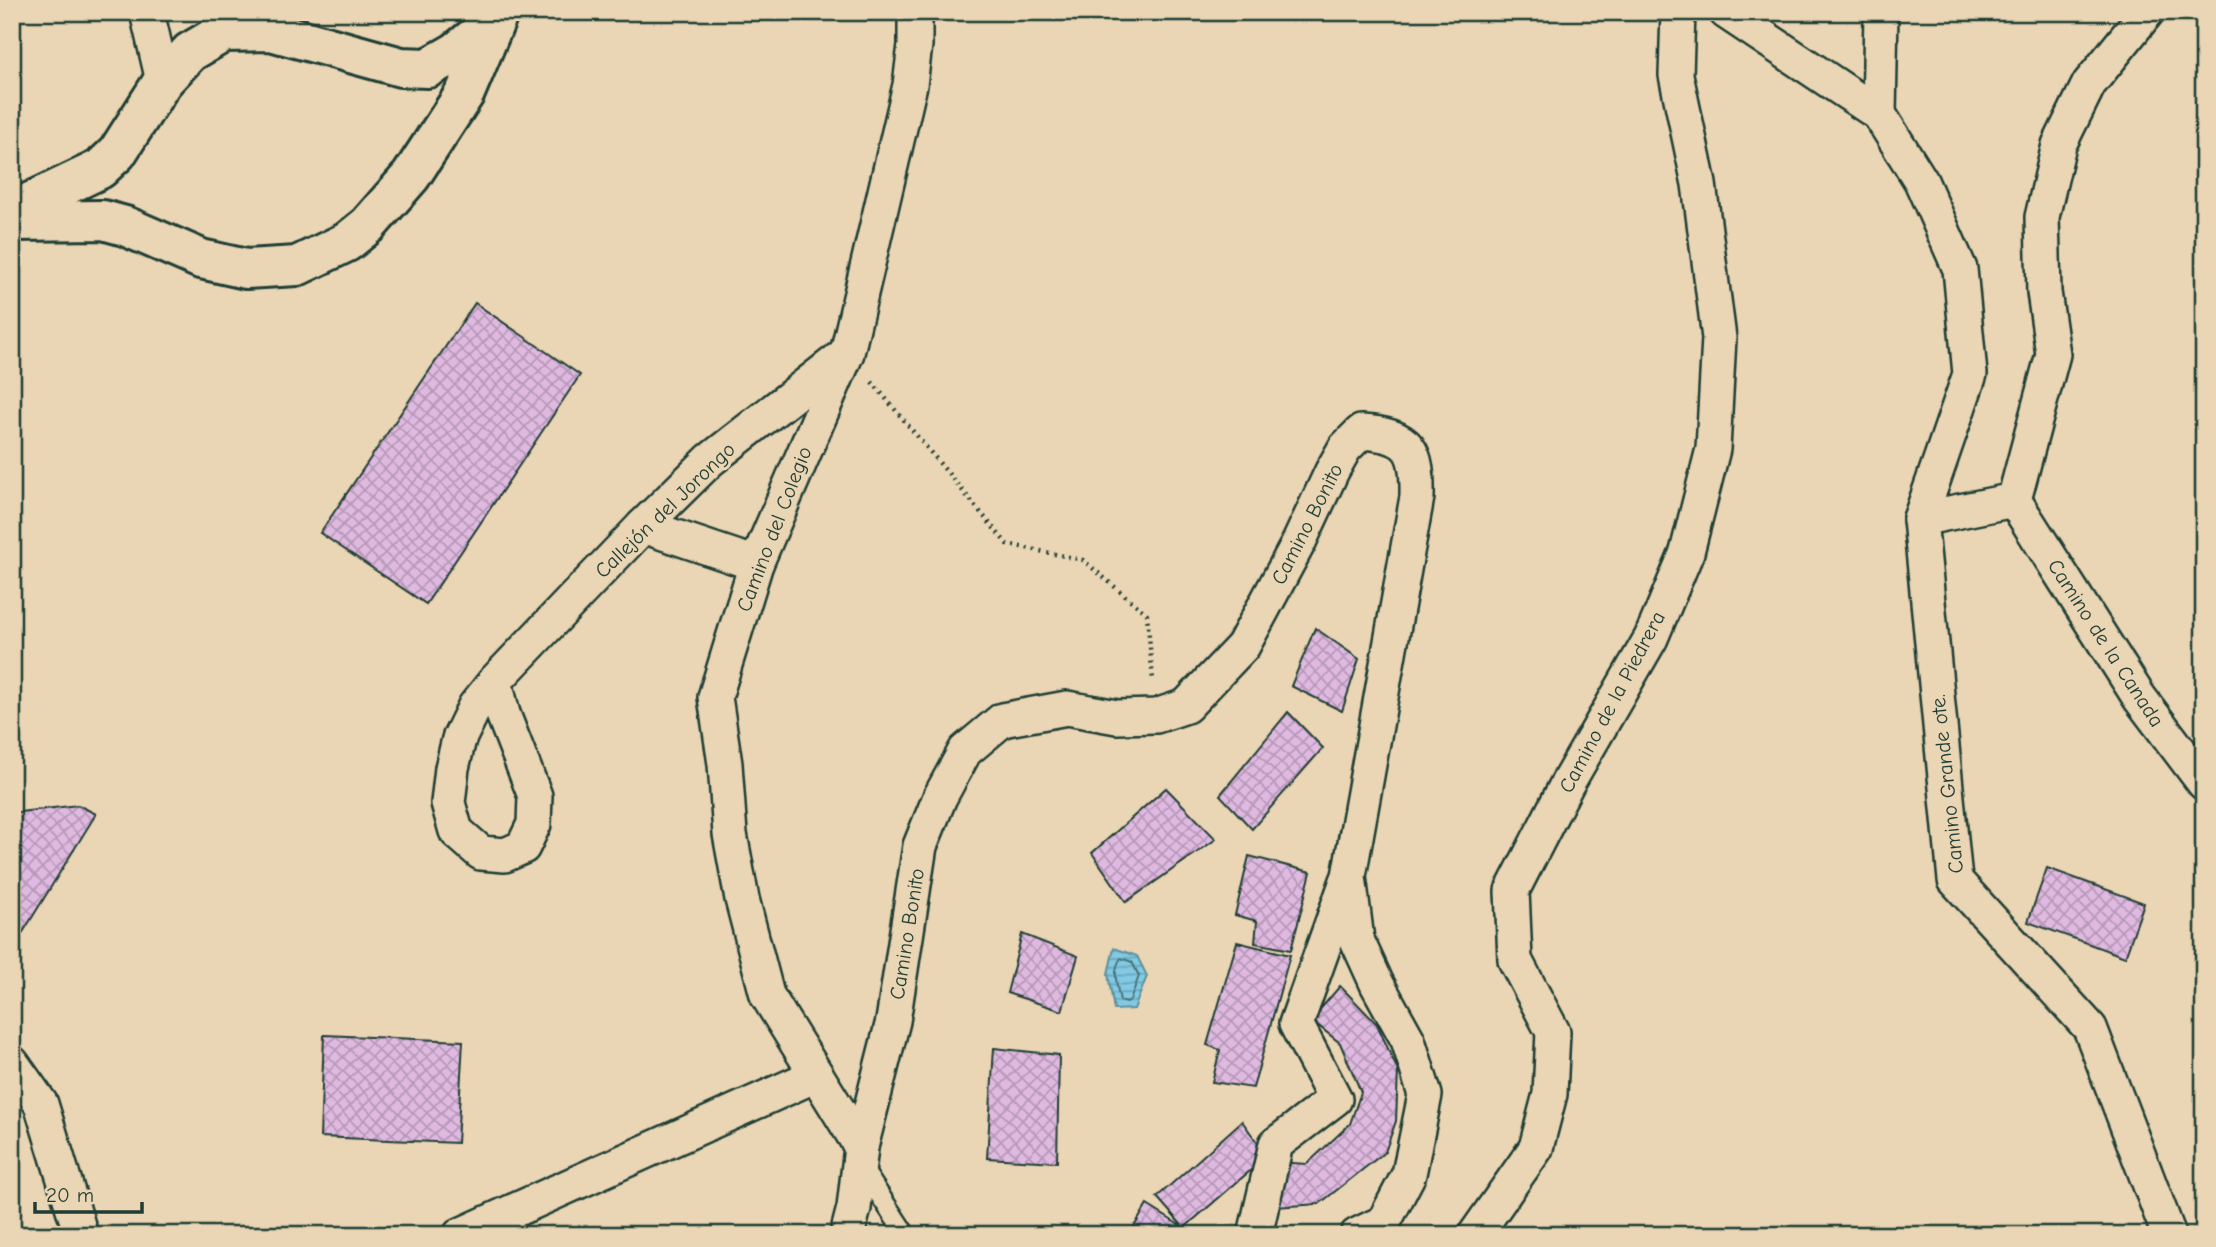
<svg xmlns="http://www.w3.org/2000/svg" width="2216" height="1247" viewBox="0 0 2216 1247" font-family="'Comic Neue',sans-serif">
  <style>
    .water { fill: url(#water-rules); stroke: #5a919d; stroke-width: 2 }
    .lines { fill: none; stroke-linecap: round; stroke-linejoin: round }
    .shore { stroke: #47757a; stroke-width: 2 }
    .building { fill: url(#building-cross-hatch); stroke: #1f3d34; stroke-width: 2 }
    .lane-casing { stroke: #1f3d34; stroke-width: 23 }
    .street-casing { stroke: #1f3d34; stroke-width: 38 }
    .secondary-casing { stroke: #1f3d34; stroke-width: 44 }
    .path { stroke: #1f3d34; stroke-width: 4.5; stroke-dasharray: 2 5; stroke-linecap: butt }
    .lane { stroke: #ead5b4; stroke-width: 18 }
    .street { stroke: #ead5b4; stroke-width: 33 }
    .secondary { stroke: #ead5b4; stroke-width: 38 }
    .labels { text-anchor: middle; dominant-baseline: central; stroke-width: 6; stroke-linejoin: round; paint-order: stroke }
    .street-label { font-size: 21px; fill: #1f3d34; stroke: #ead5b4 }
  </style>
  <defs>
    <pattern id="water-rules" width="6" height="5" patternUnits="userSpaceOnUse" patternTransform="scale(1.75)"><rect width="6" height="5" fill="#82c9e3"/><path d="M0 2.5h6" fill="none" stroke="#6aa4b9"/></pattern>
    <pattern id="building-cross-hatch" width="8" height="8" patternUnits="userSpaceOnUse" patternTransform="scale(1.75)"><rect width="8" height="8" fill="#e0b9e1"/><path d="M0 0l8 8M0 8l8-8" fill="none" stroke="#b598b7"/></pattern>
  </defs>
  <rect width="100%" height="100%" fill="#ead5b4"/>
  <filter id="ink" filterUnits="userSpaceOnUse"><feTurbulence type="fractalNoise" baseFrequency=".0143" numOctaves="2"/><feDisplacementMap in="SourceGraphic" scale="14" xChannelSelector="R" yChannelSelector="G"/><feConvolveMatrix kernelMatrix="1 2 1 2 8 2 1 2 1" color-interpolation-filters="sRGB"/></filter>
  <g filter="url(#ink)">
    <path class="water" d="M1114,948l23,8 10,20 -13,33 -20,1 -6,-36z"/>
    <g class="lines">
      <path class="shore" d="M1121,958l11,4 7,14 -9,24 -3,3 -7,-2c-3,-15 -8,-31 1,-43z"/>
    </g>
    <g class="building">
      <path d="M475,303l105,72 -154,229 -106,-71z"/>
      <path d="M1315,628l44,31 -17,52 -51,-25z"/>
      <path d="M1288,712l35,36 -71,81 -32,-34z"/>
      <path d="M1166,788l50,51 -90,63 -34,-49z"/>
      <path d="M78,805l18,9 -84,136v-137z"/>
      <path d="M1249,856l62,16 -20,78 -36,-7 2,-22 -22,-6z"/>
      <path d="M2047,868l97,35 -19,54 -97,-35z"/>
      <path d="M1022,934l56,22 -16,55 -55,-18z"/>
      <path d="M1237,942l53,13 -37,133 -41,-6 8,-32 -13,-5z"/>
      <path d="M1340,986l37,38 21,47 -2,50 -11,31 -66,52 -43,3 1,-45 30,2 43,-40 11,-32 -21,-49 -29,-23z"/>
      <path d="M324,1035l139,6 -6,102 -137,-6z"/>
      <path d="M994,1048l65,7 -2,107 -70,-4z"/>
      <path d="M1242,1121l25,35 -83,72 -27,-31z"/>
      <path d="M1147,1205l37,23 -4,7h-51z"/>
    </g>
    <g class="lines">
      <g class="lane-casing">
        <path id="lane" d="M860,1165l46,70"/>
      </g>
      <g class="street-casing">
        <g id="street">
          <path d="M147,12l16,69"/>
          <path d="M1726,12l153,102 42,67 39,88 10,105 -50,145 35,361 135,148 79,207"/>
          <path d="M1879,114l2,-102"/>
          <path d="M2014,500l125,197 65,86"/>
          <path d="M1920,519l94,-19 39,-146 -9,-62 -2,-75 17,-72 30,-61 58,-72"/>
          <path d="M643,526l113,38"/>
          <path d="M495,681l8,33 32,82 -1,28 -11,23 -18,8 -24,-2 -25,-22 -8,-28 4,-35 7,-29 16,-33 20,-25 148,-155 67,-66 133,-104"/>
          <path d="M12,1063l29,41 40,131"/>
          <path d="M861,1147l32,-126 27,-175 20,-49 25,-46 37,-31 65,-12 50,9 39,-1 30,-10 57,-60 56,-104 33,-71 13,-23 16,-16c50,3 57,18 56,65l-68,379 8,64 20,44 31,56 17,55 -16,79 -25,48 -27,13"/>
          <path d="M460,1235l356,-160"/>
          <path d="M847,1235l7,-27 7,-61 -94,-152 -25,-96 -12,-65 -5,-70 -10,-67 41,-133 91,-211 63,-268 5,-40v-33"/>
          <path d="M1255,1235l21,-91 59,-45 -39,-75 51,-143"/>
          <path d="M1475,1235l61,-87 14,-54 3,-62 -38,-72 -3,-69 55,-107 84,-146 36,-86 26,-103 6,-111 -20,-154 -23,-109 2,-63"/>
        </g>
      </g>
      <g class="secondary-casing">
        <g id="secondary">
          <path d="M12,211l88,-42 17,-16 46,-72 27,-29 34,-20 47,-1 130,36 27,1 28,-16 36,-29"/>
          <path d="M12,221l91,-1 22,6 76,33 45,10 51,-3 50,-24 21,-17 43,-49 54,-83 34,-81"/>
        </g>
      </g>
      <path class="path" d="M872,382l135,162 76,16 64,54 6,66"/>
      <use href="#lane" class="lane"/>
      <use href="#street" class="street"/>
      <use href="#secondary" class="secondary"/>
    </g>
  </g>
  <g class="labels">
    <g class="street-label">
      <text transform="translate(665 510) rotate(-44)">Callejón del Jorongo</text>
      <text transform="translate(1307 524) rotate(-63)">Camino Bonito</text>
      <text transform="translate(774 529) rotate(-69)">Camino del Colegio</text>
      <text transform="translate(2106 643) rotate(57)">Camino de la Canada</text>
      <text transform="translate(1612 702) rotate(-62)">Camino de la Piedrera</text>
      <text transform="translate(1947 784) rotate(-96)">Camino Grande ote.</text>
      <text transform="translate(907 934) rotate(-81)">Camino Bonito</text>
    </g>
  </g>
  <rect width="2216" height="1247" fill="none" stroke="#ead5b4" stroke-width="42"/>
  <rect x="21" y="21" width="2174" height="1205" fill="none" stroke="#1f3d34" stroke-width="2.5" filter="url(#ink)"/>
  <path d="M35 1202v10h107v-10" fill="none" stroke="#1f3d34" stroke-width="3.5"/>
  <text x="46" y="1202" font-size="21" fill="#1f3d34" stroke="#ead5b4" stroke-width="5" paint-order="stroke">20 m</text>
</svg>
